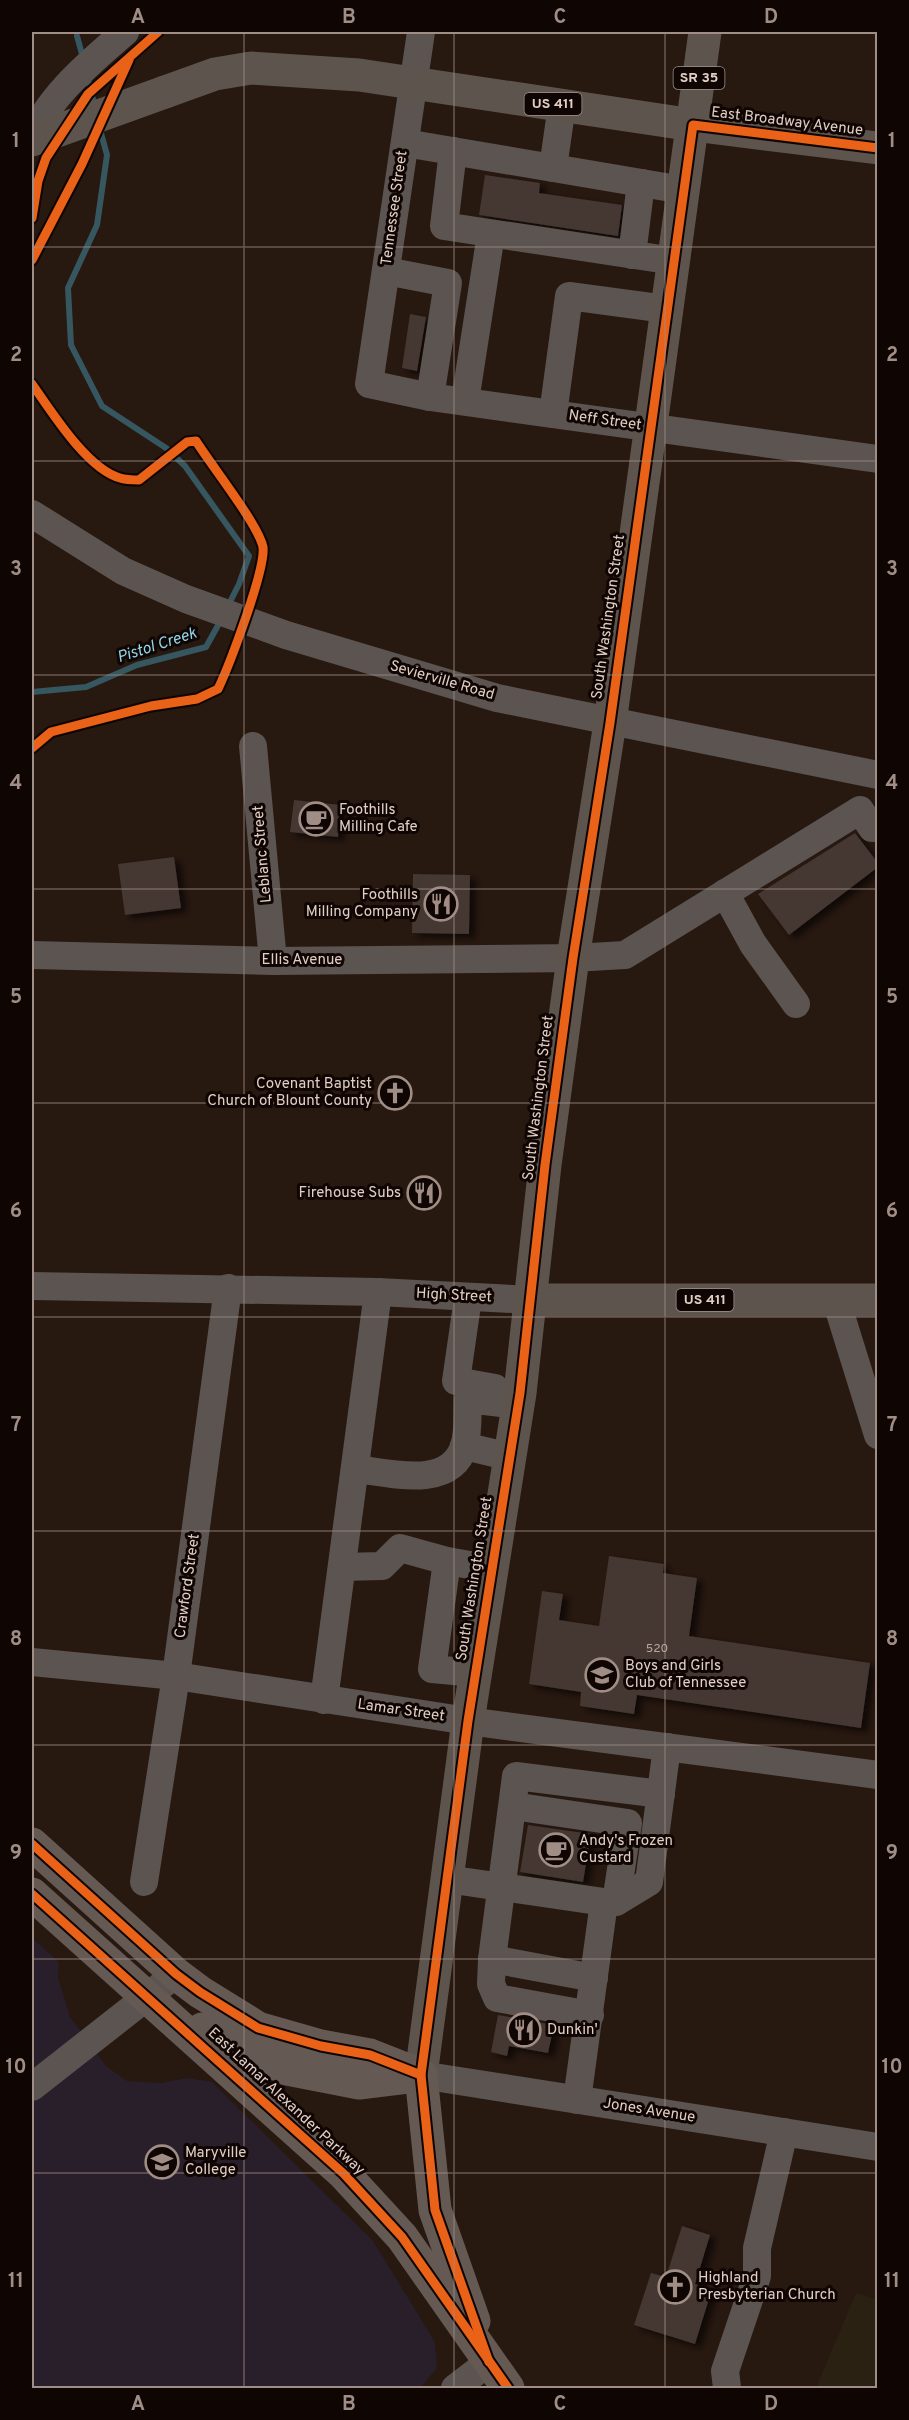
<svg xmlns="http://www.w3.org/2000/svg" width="909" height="2420" viewBox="0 0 909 2420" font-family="Overpass,sans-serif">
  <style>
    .education { fill: #291f2b }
    .medical { fill: #2b2113 }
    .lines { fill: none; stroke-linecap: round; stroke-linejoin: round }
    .stream { stroke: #365660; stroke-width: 6 }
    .building { fill: #443731; filter: url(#shadow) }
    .minor { stroke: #5b5451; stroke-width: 28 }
    .major { stroke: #5e544e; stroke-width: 33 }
    .highway { stroke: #655954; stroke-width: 33 }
    .major-bridge { stroke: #5e544e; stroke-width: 33 }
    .cycleway-casing { stroke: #0f0502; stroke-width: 13 }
    .cycleway { stroke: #ea6118; stroke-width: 9 }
    .grid { fill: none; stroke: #a08e86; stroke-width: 1.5; stroke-opacity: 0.55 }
    .labels { text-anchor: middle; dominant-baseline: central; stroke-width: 6; stroke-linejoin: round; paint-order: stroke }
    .number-label { font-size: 12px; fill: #baa8a0 }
    .shield { fill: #0f0502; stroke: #a2928a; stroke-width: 1.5 }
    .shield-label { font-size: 14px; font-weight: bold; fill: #e1cec5 }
    .street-label { font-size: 15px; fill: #e1cec5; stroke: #0f0502 }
    .poi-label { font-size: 15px; fill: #e1cec5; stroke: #0f0502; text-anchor: start }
    .water-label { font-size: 16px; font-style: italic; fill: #91d6ec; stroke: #0f0502 }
    .neatline { fill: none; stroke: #a08e86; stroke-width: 2 }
    .grid-label { font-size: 20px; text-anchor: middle; font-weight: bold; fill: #a08e86 }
  </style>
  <defs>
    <filter id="shadow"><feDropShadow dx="6" dy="4" stdDeviation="3" flood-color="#0009"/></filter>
  </defs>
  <rect width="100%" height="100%" fill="#271810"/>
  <path class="education" d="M32,1938l27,24 -1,16 12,39 36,49 21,15 34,2 26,-5 25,4 161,159 62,101 2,26 -15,18 -4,2h-386z"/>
  <path class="medical" d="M856,2293l21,7v88h-61z"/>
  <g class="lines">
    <g class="stream">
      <path d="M77,36l6,22"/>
      <path d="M87,76l8,31"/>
      <path d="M99,126l8,29 -10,70 -29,63 3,57 31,61 64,42 19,18 64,90 -10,28 -11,22"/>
      <path d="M32,692l54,-5 51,-22 69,-18 15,-27"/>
    </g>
  </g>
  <g class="building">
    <path d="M485,175l55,8 -1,10 83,12 -4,31 -139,-21z"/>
    <path d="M410,314l16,3 -9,54 -15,-3z"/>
    <path d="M294,800l47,5 -3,32 -48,-5z"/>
    <path d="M855,833l23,30v4l-89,68 -31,-41z"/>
    <path d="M174,857l7,51 -56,7 -7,-51z"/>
    <path d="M413,874l57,1 -1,59 -57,-1z"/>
    <path d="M609,1556l55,8 -1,9 34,5 -8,58 181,27 -9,65 -224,-33 -3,19 -54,-8 1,-14 -52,-8 13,-93 21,3 -4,26 40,6z"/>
    <path d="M528,1825l63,9 -8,48 -63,-10z"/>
    <path d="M498,2015l56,10 -6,28 -39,-7 -2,10 -16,-4z"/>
    <path d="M682,2226l28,9 -15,49 17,5 -17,55 -61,-19 17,-52 15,4z"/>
  </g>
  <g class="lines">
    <g class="minor">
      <path d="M421,32l-52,352 61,13 448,62"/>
      <path d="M32,142c10,-41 62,-83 93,-110"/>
      <path d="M405,143l278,47"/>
      <path d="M453,151l-9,75 230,35"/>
      <path d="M553,168l9,-63"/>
      <path d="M632,255l9,-72"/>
      <path d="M386,271l62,12 -18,114"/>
      <path d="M465,401l26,-167"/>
      <path d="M553,414l16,-118 97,13"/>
      <path d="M32,514l91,57 63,28 100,36 211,63 381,77"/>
      <path d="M253,746l20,215"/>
      <path d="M725,893l28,51 43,60"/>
      <path d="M32,955l241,6 300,-3 52,-3 235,-145 12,18 6,-3"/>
      <path d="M32,1286l346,6 154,8"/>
      <path d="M468,1298l-12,83 39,7"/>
      <path d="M836,1300l42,135"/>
      <path d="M464,1446l46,11"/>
      <path d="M356,1469c34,4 95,21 108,-23 5,-14 3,-32 4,-47l49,6"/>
      <path d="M342,1567l40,-1 18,-18 47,13"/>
      <path d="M32,1662l144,14 292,45 410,54"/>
      <path d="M475,1673l-43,-4 15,-108 46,8"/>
      <path d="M324,1700l54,-408"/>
      <path d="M513,1806l115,17 -12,79"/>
      <path d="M447,1879l157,23h12l33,-20 18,-135"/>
      <path d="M144,1882l32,-206 52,-388"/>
      <path d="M492,1959l-1,25 6,14 93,17"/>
      <path d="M594,1978l-102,-19 24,-183 145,18"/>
      <path d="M421,2075l457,72"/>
      <path d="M32,2087l144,-113"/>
      <path d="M577,2100l27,-198"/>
      <path d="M455,2388l34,-26"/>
      <path d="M727,2388l-2,-17 32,-95v-28l27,-116"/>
    </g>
    <g class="major">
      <path d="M165,92l50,-18 36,-6 108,7 334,50 185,23"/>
      <path d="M532,1300h346"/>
      <path d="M421,2075l47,-354 52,-328 25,-228 28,-207 37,-235 95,-691"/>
    </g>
    <g class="highway">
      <path d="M32,1844l144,130 24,18 58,36 63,18 49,9 51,20"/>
      <path d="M32,1894l312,280 58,63 106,151"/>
      <path d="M202,2029l85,40 72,14 57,-7"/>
      <path d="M421,2075l14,135 39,111"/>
    </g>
    <path class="major-bridge" d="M32,140l133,-48"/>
    <g class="cycleway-casing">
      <g id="cycleway">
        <path d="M32,218l6,-37 8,-23 42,-64 70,-62"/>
        <path d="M32,260l50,-96 47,-104"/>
        <path d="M32,384c19,27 55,85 88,94 6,2 13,2 19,2l48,-38 9,-1c15,24 62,83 67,106 3,22 -34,119 -45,142l-21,10 -46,7 -100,26 -19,16"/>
        <path d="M32,1844l144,130 24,18 58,36 63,18 49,9 51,20"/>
        <path d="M32,1894l312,280 58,63 106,151"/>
        <path d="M489,2362l-54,-152 -14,-135 47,-354 52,-328 25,-228 28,-207 37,-235 83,-598 185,23"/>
      </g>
    </g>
    <use href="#cycleway" class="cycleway"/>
  </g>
  <path class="grid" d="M244,32v2356M454,32v2356M665,32v2356M32,247h846M32,461h846M32,675h846M32,889h846M32,1103h846M32,1317h846M32,1531h846M32,1745h846M32,1959h846M32,2173h846"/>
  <defs>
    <g id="cafe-ring" transform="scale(1.725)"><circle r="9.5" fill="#0f0502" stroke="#a08e86" stroke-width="1.5"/><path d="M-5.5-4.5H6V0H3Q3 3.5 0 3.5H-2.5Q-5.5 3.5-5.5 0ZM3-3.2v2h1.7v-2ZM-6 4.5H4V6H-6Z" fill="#a08e86"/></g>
    <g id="restaurant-ring" transform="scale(1.725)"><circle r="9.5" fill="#0f0502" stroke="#a08e86" stroke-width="1.5"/><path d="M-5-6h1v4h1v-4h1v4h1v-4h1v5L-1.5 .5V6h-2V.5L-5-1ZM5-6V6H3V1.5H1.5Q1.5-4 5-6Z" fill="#a08e86"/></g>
    <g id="church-ring" transform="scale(1.725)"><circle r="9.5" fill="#0f0502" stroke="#a08e86" stroke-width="1.5"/><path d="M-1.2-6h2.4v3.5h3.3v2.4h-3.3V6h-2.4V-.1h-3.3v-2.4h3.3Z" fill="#a08e86"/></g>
    <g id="school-ring" transform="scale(1.725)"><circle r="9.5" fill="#0f0502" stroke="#a08e86" stroke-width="1.5"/><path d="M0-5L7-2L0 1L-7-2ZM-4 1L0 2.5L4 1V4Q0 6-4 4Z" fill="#a08e86"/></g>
    <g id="university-ring" transform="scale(1.725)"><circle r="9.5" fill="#0f0502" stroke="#a08e86" stroke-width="1.5"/><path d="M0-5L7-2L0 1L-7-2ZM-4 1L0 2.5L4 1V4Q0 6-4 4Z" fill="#a08e86"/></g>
  </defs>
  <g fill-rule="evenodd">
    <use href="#cafe-ring" x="316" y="819"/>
    <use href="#restaurant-ring" x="441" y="904"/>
    <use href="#church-ring" x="395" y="1093"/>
    <use href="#restaurant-ring" x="424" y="1193"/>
    <use href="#school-ring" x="602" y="1675"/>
    <use href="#cafe-ring" x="556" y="1850"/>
    <use href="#restaurant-ring" x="524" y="2030"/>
    <use href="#university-ring" x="162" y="2162"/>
    <use href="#church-ring" x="675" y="2287"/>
  </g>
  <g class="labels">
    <g class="number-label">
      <text x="657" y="1649">520</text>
    </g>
    <g class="shield">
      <rect x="673.5" y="67" width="51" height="22" rx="4.5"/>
      <rect x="524.5" y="93" width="57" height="22" rx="4.5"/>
      <rect x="676.5" y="1289" width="57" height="22" rx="4.5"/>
    </g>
    <g class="shield-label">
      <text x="699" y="78">SR 35</text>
      <text x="553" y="104">US 411</text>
      <text x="705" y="1300">US 411</text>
    </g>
    <g class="street-label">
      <text transform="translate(787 122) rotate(7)">East Broadway Avenue</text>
      <text transform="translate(395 208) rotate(-82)">Tennessee Street</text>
      <text transform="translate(605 421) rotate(8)">Neff Street</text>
      <text transform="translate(609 617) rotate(-82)">South Washington Street</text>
      <text transform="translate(442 681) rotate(16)">Sevierville Road</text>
      <text transform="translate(263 854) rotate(-95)">Leblanc Street</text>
      <text x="302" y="960">Ellis Avenue</text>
      <text transform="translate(539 1098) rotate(-83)">South Washington Street</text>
      <text transform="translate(454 1296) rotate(3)">High Street</text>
      <text transform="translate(475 1579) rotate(-81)">South Washington Street</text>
      <text transform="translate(188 1586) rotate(-82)">Crawford Street</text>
      <text transform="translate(401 1711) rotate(8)">Lamar Street</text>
      <text transform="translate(286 2102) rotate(43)">East Lamar Alexander Parkway</text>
      <text transform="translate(649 2111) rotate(9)">Jones Avenue</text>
    </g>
    <g class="poi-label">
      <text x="339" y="810">Foothills<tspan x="339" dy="17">Milling Cafe</tspan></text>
      <text x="418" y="895" text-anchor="end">Foothills<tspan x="418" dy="17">Milling Company</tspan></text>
      <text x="372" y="1084" text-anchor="end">Covenant Baptist<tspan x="372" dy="17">Church of Blount County</tspan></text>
      <text x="401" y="1193" text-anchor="end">Firehouse Subs</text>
      <text x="625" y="1666">Boys and Girls<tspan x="625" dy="17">Club of Tennessee</tspan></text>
      <text x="579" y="1841">Andy's Frozen<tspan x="579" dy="17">Custard</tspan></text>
      <text x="547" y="2030">Dunkin'</text>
      <text x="185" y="2153">Maryville<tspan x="185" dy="17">College</tspan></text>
      <text x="698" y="2278">Highland<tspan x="698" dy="17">Presbyterian Church</tspan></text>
    </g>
    <g class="water-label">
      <text transform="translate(157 646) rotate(-18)">Pistol Creek</text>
    </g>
  </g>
  <rect width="909" height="2420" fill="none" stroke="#0f0502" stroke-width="66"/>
  <rect x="33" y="33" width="843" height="2354" class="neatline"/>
  <g class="grid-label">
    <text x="138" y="23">A</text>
    <text x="349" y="23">B</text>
    <text x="560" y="23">C</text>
    <text x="771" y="23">D</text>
    <text x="16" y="147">1</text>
    <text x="892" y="147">1</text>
    <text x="16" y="361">2</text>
    <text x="892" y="361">2</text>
    <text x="16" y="575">3</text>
    <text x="892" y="575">3</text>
    <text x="16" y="789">4</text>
    <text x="892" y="789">4</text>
    <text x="16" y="1003">5</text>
    <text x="892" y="1003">5</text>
    <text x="16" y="1217">6</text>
    <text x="892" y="1217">6</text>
    <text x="16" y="1431">7</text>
    <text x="892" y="1431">7</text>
    <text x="16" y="1645">8</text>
    <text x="892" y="1645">8</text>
    <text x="16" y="1859">9</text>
    <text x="892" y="1859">9</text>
    <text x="16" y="2073">10</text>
    <text x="892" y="2073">10</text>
    <text x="16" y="2287">11</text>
    <text x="892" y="2287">11</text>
    <text x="138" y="2410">A</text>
    <text x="349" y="2410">B</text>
    <text x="560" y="2410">C</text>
    <text x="771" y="2410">D</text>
  </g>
</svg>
